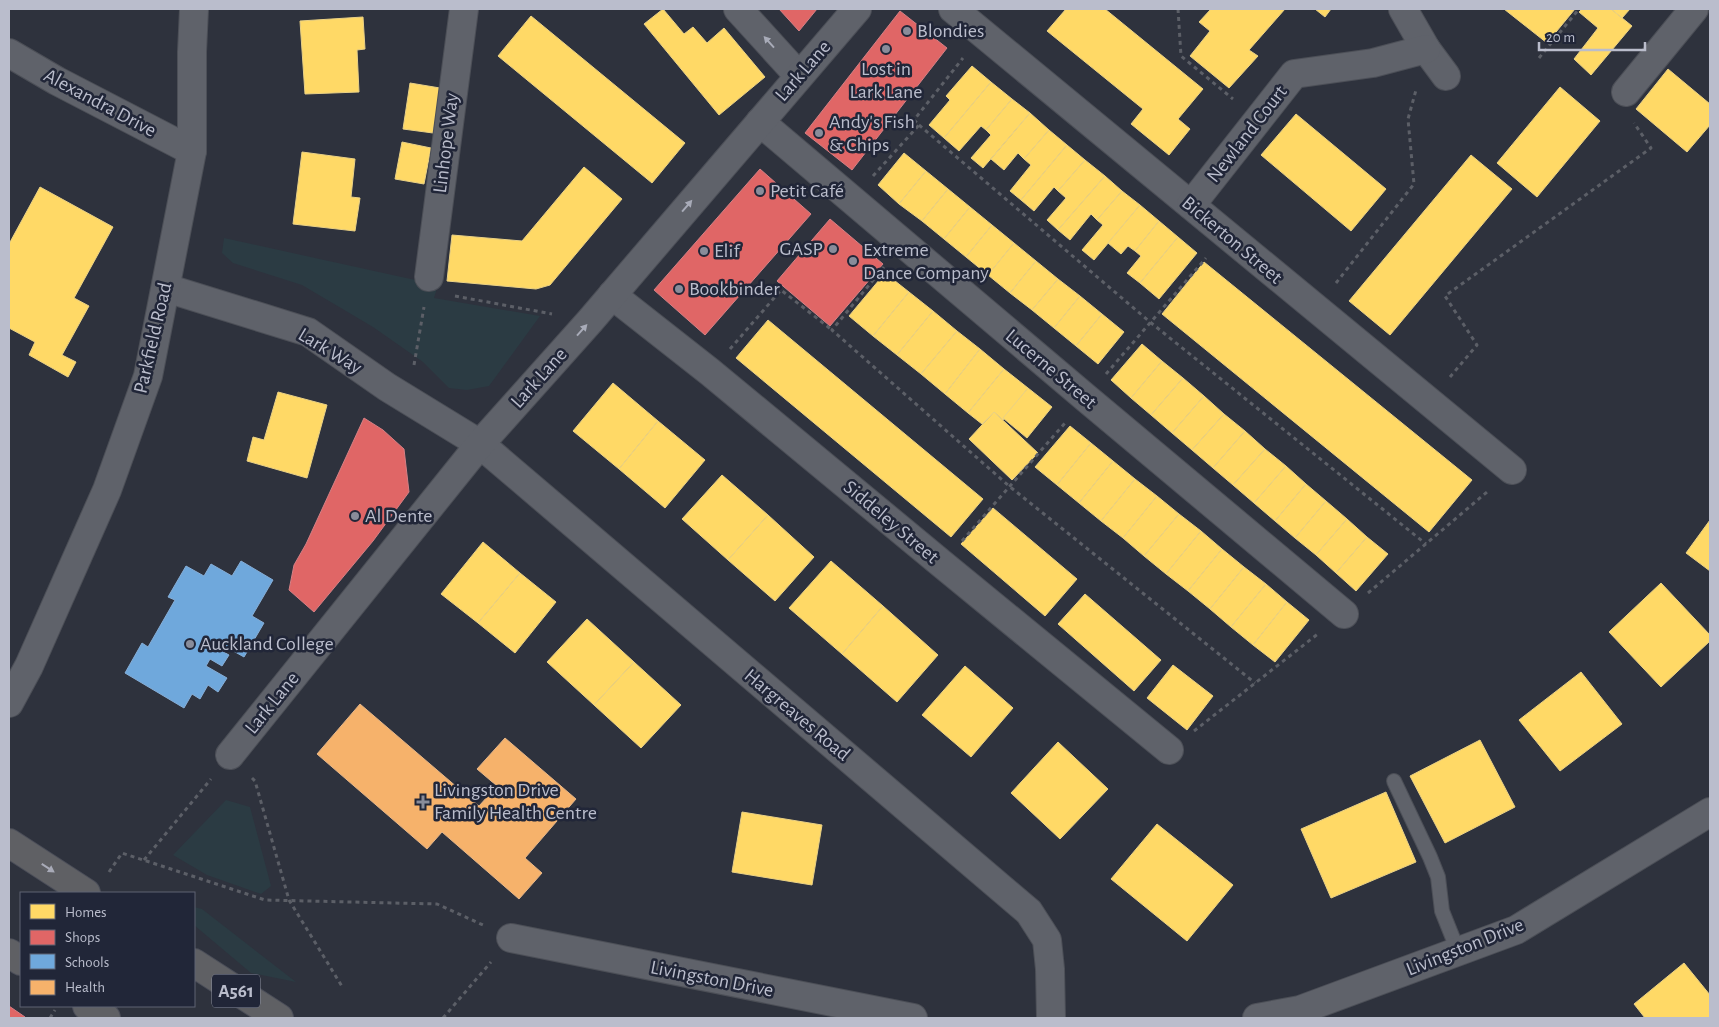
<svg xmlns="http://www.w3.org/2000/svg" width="1719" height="1027" viewBox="0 0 1719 1027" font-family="'Alegreya Sans',sans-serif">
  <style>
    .green { fill: #2b3b43 }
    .homes { fill: #ffd966; stroke: #ead185 }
    .shops { fill: #e06666; stroke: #d58085 }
    .schools { fill: #6fa8dc; stroke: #86aed7 }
    .health { fill: #f6b26b; stroke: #e4b588 }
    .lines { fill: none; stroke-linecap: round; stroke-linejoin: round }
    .lane-casing { stroke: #4c4f57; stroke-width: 16 }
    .street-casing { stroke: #4c4f57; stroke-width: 30 }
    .highway-casing { stroke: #4b4e59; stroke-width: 30 }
    .path { stroke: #5c5f67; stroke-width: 3; stroke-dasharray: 4 4; stroke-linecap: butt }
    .lane { stroke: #5f626a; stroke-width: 14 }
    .street { stroke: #5f626a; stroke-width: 28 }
    .highway { stroke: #5f6064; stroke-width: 28 }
    .oneway { fill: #a8abb8 }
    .oneway2 { fill: #a8aab7 }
    .poi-dot { fill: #898c9a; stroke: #212638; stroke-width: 2 }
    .labels { text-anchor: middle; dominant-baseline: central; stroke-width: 5; stroke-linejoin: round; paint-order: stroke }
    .shield { fill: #212638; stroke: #8c90a0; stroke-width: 1 }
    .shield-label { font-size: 19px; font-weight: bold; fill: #babdcc }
    .poi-label { font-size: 20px; fill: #babdcc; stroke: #212638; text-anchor: start }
    .street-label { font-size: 20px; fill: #babdcc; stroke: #212638 }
  </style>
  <rect width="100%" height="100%" fill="#2e323d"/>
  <g class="green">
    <path d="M224,238l214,47 -4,13 106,18 -51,70 -22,4 -18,-2 -26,-26 -50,-35 -71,-42 -69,-22 -11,-10z"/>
    <path d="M226,800l24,7 21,79 -10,8 -54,-19 -34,-20z"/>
    <path d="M194,907l8,2 94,73 -45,-9 -57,-48z"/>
  </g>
  <g class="homes">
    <path d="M663,9l21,25 9,-7 14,16 17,-15 41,49 -46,38 -75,-91z"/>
    <path d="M1066,9h39l98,80 -25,30 12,10 -21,26 -38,-31 12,-15 -96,-78z"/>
    <path d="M1211,9h74l-36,41 9,6 -29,32 -39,-32 20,-25 -11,-9z"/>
    <path d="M1315,9h16l-6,8z"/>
    <path d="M1504,9h71l-28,34z"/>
    <path d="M1582,9h29l21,17 -41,49 -17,-16 24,-31 -19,-16z"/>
    <path d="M1611,9h19l-8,9z"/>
    <path d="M531,16l154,127 -33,40 -154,-127z"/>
    <path d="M363,17l2,32 -8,1 2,42 -54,2 -5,-73z"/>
    <path d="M972,66l19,16 -47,56 -15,-13 21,-25 -4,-4z"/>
    <path d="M1668,69l42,35v21l-23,27 -51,-43z"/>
    <path d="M991,82l21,17 -26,31 -5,-4 -22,25 -15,-13z"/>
    <path d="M410,83l30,5 -7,45 -30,-4z"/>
    <path d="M1560,87l40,34 -63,76 -40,-34z"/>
    <path d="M1012,99l18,14 -47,55 -12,-10 20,-23 -5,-5z"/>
    <path d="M1030,113l19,17 -25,29 -6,-6 -14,17 -13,-11z"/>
    <path d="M1296,114l90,75 -35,42 -90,-76z"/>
    <path d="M1049,130l18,15 -46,55 -11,-9 21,-26 -7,-6z"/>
    <path d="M402,142l29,6 -7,36 -29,-5z"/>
    <path d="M1067,145l18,15 -27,31 -4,-4 -20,24 -13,-11z"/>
    <path d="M302,152l53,7 -4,38 9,1 -5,33 -62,-7z"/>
    <path d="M904,153l22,18 -27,33 -21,-19z"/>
    <path d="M1471,155l41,34 -122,146 -41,-34z"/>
    <path d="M1085,160l20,16 -47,54 -11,-10 19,-22 -8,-7z"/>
    <path d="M584,167l38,32 -72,86 -14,4 -89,-8 5,-46 70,6z"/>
    <path d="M926,171l22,18 -26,32 -23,-17z"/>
    <path d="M1105,176l17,15 -25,29 -6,-6 -21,26 -12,-10z"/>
    <path d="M40,187l73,40 -39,71 15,8 -27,49 14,7 -8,15 -39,-22 6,-13 -26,-14v-84z"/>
    <path d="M948,189l22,18 -26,32 -22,-18z"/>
    <path d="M1122,191l18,14 -46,55 -12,-10 21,-25 -6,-5z"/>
    <path d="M1140,205l19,16 -24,30 -7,-5 -7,8 -13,-11z"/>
    <path d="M970,207l22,18 -26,32 -22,-18z"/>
    <path d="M1159,221l19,16 -38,46 -13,-10 14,-17 -6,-5z"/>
    <path d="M992,225l22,18 -26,32 -22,-18z"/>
    <path d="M1178,237l19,16 -38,46 -19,-16z"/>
    <path d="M1014,243l22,18 -26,32 -22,-18z"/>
    <path d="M1036,261l22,18 -26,31 -22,-17z"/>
    <path d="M1204,262l268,218 -43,52 -267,-218z"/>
    <path d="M885,273l24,19 -36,44 -24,-20z"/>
    <path d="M1058,279l22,17 -26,32 -22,-18z"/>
    <path d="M909,292l24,19 -36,44 -24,-19z"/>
    <path d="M1080,296l22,18 -26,32 -22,-18z"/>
    <path d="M933,311l24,20 -36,43 -24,-19z"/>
    <path d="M1102,314l22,18 -26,32 -22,-18z"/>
    <path d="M768,320l215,179 -32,38 -215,-179z"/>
    <path d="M957,331l23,18 -35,45 -24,-20z"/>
    <path d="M1142,344l20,17 -31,37 -20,-18z"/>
    <path d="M980,349l24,20 -36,44 -23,-19z"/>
    <path d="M1162,361l21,17 -32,37 -20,-17z"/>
    <path d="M1004,369l24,19 -25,32 -9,-8 -12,12 -14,-11z"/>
    <path d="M1183,378l21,18 -32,37 -21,-18z"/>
    <path d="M613,383l45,38 -39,48 -46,-38z"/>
    <path d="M1028,388l24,19 -25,31 -24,-20z"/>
    <path d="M278,392l49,13 -20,73 -60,-17 6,-24 11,3z"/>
    <path d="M1204,396l20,18 -32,36 -20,-17z"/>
    <path d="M994,412l44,41 -26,27 -43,-41z"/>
    <path d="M1224,414l21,17 -32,37 -21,-18z"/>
    <path d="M658,421l47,39 -40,48 -46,-39z"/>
    <path d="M1070,426l21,17 -34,42 -22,-18z"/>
    <path d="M1245,431l20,18 -32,36 -20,-17z"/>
    <path d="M1091,443l22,18 -34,42 -22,-18z"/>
    <path d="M1265,449l21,17 -32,37 -21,-18z"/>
    <path d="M1113,461l22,18 -34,42 -22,-18z"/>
    <path d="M1286,466l20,18 -31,37 -21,-18z"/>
    <path d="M722,475l46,40 -40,45 -46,-41z"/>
    <path d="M1135,479l22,17 -34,42 -22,-17z"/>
    <path d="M1306,484l20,17 -31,37 -20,-17z"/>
    <path d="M1157,496l22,18 -35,42 -21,-18z"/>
    <path d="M1326,501l21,18 -31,36 -21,-17z"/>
    <path d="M993,508l84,71 -32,37 -84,-72z"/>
    <path d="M1179,514l22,17 -35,43 -22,-18z"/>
    <path d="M768,515l46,42 -39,44 -47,-41z"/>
    <path d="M1347,519l20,18 -31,36 -20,-18z"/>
    <path d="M1710,520v51l-24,-18z"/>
    <path d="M1201,531l21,18 -34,42 -22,-17z"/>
    <path d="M1367,537l21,17 -32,37 -20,-18z"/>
    <path d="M483,542l37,31 -42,50 -37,-29z"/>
    <path d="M1222,549l22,18 -34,42 -22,-18z"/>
    <path d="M831,561l52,45 -41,48 -53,-46z"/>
    <path d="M1244,567l22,17 -35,43 -21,-18z"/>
    <path d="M520,573l36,29 -41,51 -37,-30z"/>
    <path d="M1661,583l49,52v6l-49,46 -52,-55z"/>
    <path d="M1266,584l21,18 -34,43 -22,-18z"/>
    <path d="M1085,594l76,66 -27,31 -76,-67z"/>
    <path d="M1287,602l22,18 -34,42 -22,-17z"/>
    <path d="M883,606l55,49 -41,47 -55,-48z"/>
    <path d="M587,619l47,43 -40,43 -47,-43z"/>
    <path d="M634,662l47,43 -40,43 -47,-43z"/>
    <path d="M1173,665l40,31 -26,34 -40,-32z"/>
    <path d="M965,666l48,42 -42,49 -49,-42z"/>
    <path d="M1581,672l41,52 -62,47 -41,-51z"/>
    <path d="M1480,740l35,67 -70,36 -35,-67z"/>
    <path d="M1058,742l50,47 -48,50 -49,-46z"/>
    <path d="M1386,792l30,70 -85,36 -30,-69z"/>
    <path d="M742,812l80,13 -10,60 -80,-13z"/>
    <path d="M1157,824l76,61 -46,56 -76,-62z"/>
    <path d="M1684,963l26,32v23h-65l-11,-14z"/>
  </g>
  <g class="shops">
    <path d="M779,9h38l-18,22z"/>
    <path d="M900,11l47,37 -95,122 -47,-37z"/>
    <path d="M760,169l51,45 -106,121 -51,-45z"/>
    <path d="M830,219l53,45 -53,62 -53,-45z"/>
    <path d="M364,418l19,12 21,19 5,43 -36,49 -59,71 -25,-22 5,-25 12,-21z"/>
    <path d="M9,1006l16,11 -1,1h-15z"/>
  </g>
  <path class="schools" d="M241,561l32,19 -21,36 12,7 -20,34 -23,-13 -3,5 11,6 -7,11 -12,-7 -4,7 21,12 -9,14 -10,-7 -8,14 -8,-5 -8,14 -59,-35 17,-30 6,4 27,-47 -7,-3 18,-31 18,10 7,-12 21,12z"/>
  <path class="health" d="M360,704l119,102 18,-20 -20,-17 28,-31 71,61 -51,59 17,15 -23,26 -77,-67 -15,17 -110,-95z"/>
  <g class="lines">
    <g class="lane-casing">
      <path id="lane" d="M1394,781l36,76 8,20 4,34 16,40"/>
    </g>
    <g class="street-casing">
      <g id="street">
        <path d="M738,9l61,67"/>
        <path d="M953,9l559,461"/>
        <path d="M1403,9l23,40 20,27"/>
        <path d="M9,53l48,28 135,70"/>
        <path d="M1626,92l68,-83"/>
        <path d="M760,122l326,276 258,216"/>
        <path d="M1191,205l103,-131 79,-11 53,-14"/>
        <path d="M429,277l35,-268"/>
        <path d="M166,288l142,44 79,55 93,57 549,468 18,28 3,29 1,49"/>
        <path d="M612,295l98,77 232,192 227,186"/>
        <path d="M9,703l20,-37 78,-176 41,-114 44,-225v-99l2,-43"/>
        <path d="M230,755l250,-311 110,-123 267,-312"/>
        <path d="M511,938l402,80"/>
        <path d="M1257,1018l43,-8 216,-80 194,-118"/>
      </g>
    </g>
    <g class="highway-casing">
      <g id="highway">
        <path d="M9,843l77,50"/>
        <path d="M9,953l12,8"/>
        <path d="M194,963l85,55"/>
        <path d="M87,1006l19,12"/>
      </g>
    </g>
    <g class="path">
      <path d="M1178,9l3,47 52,43"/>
      <path d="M1539,58l40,-49"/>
      <path d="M919,125l231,197 276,222"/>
      <path d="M873,176l46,-51 -5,-5 49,-62"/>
      <path d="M884,267l-52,63 177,156 246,197"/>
      <path d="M1336,283l78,-99 -6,-65 8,-29"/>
      <path d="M455,296l97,18"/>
      <path d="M730,349l51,-59 51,40"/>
      <path d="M414,365l10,-58"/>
      <path d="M1106,374l100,-116"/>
      <path d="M1450,377l27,-32 -32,-49 206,-148 -17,-25"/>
      <path d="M962,541l103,-118"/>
      <path d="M1368,593l119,-101"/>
      <path d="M1194,731l125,-98"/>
      <path d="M252,778l3,3 34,119 54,88"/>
      <path d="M144,860l67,-81"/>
      <path d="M109,872l13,-19 143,47 172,4 46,21"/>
      <path d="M50,1018l5,-8"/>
      <path d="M443,1018l48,-56"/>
    </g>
    <use href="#lane" class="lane"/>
    <use href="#street" class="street"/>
    <use href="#highway" class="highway"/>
  </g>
  <defs><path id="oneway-solid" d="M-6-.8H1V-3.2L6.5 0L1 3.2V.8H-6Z" transform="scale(1.25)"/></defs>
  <g class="oneway">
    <use href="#oneway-solid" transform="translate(769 42) rotate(-132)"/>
    <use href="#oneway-solid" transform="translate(687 206) rotate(-49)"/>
    <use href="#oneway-solid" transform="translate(582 330) rotate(-48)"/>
  </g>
  <use class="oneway2" href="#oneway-solid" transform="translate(48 868) rotate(33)"/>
  <g class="poi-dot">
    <circle cx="907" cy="31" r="5"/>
    <circle cx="886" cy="49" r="5"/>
    <circle cx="819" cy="133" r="5"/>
    <circle cx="760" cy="191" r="5"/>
    <circle cx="833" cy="249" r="5"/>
    <circle cx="704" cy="251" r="5"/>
    <circle cx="853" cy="261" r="5"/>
    <circle cx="679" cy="289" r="5"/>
    <circle cx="355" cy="516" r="5"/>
    <circle cx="190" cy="644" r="5"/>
    <path d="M420.5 794.5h5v5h5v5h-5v5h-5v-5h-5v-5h5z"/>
  </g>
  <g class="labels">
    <rect class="shield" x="212" y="974.5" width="48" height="33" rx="4"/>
    <g class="shield-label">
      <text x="236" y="991">A561</text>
    </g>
    <g class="poi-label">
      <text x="917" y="31">Blondies</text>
      <text x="886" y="69" text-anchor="middle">Lost in<tspan x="886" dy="23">Lark Lane</tspan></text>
      <text x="829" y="122">Andy's Fish<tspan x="829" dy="23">&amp; Chips</tspan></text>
      <text x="770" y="191">Petit Café</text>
      <text x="823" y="249" text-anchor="end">GASP</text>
      <text x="863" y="250">Extreme<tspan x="863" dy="23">Dance Company</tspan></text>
      <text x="714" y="251">Elif</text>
      <text x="689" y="289">Bookbinder</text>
      <text x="365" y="516">Al Dente</text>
      <text x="200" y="644">Auckland College</text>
      <text x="434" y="790">Livingston Drive<tspan x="434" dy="23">Family Health Centre</tspan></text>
    </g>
    <g class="street-label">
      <text transform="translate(803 71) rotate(-49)">Lark Lane</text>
      <text transform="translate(100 103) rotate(28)">Alexandra Drive</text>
      <text transform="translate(1247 134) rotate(-52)">Newland Court</text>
      <text transform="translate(446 143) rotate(-83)">Linhope Way</text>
      <text transform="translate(1232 240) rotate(40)">Bickerton Street</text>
      <text transform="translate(153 338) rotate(-77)">Parkfield Road</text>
      <text transform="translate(330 351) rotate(31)">Lark Way</text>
      <text transform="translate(1051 369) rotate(40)">Lucerne Street</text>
      <text transform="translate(539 378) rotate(-48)">Lark Lane</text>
      <text transform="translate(891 522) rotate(40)">Siddeley Street</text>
      <text transform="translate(272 703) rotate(-51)">Lark Lane</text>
      <text transform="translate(797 715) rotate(40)">Hargreaves Road</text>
      <text transform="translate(1465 947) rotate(-22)">Livingston Drive</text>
      <text transform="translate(712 979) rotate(11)">Livingston Drive</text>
    </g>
  </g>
  <rect width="1719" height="1027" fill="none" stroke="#babdcc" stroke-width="20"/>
  <rect x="20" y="892" width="175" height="115" fill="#212638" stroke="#5e6273"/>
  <rect x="30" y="904" width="25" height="15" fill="#ffd966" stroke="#5e6273"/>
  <text x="65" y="917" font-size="15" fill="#babdcc">Homes</text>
  <rect x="30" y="930" width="25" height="15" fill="#e06666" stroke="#5e6273"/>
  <text x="65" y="942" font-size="15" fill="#babdcc">Shops</text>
  <rect x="30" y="954" width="25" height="15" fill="#6fa8dc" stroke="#5e6273"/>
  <text x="65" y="967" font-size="15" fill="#babdcc">Schools</text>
  <rect x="30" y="980" width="25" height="15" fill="#f6b26b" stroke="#5e6273"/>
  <text x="65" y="992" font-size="15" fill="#babdcc">Health</text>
  <path d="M1539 42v8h106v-8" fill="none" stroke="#babdcc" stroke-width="2.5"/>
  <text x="1546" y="42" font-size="15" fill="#babdcc" stroke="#212638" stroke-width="4" paint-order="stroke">20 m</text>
</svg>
